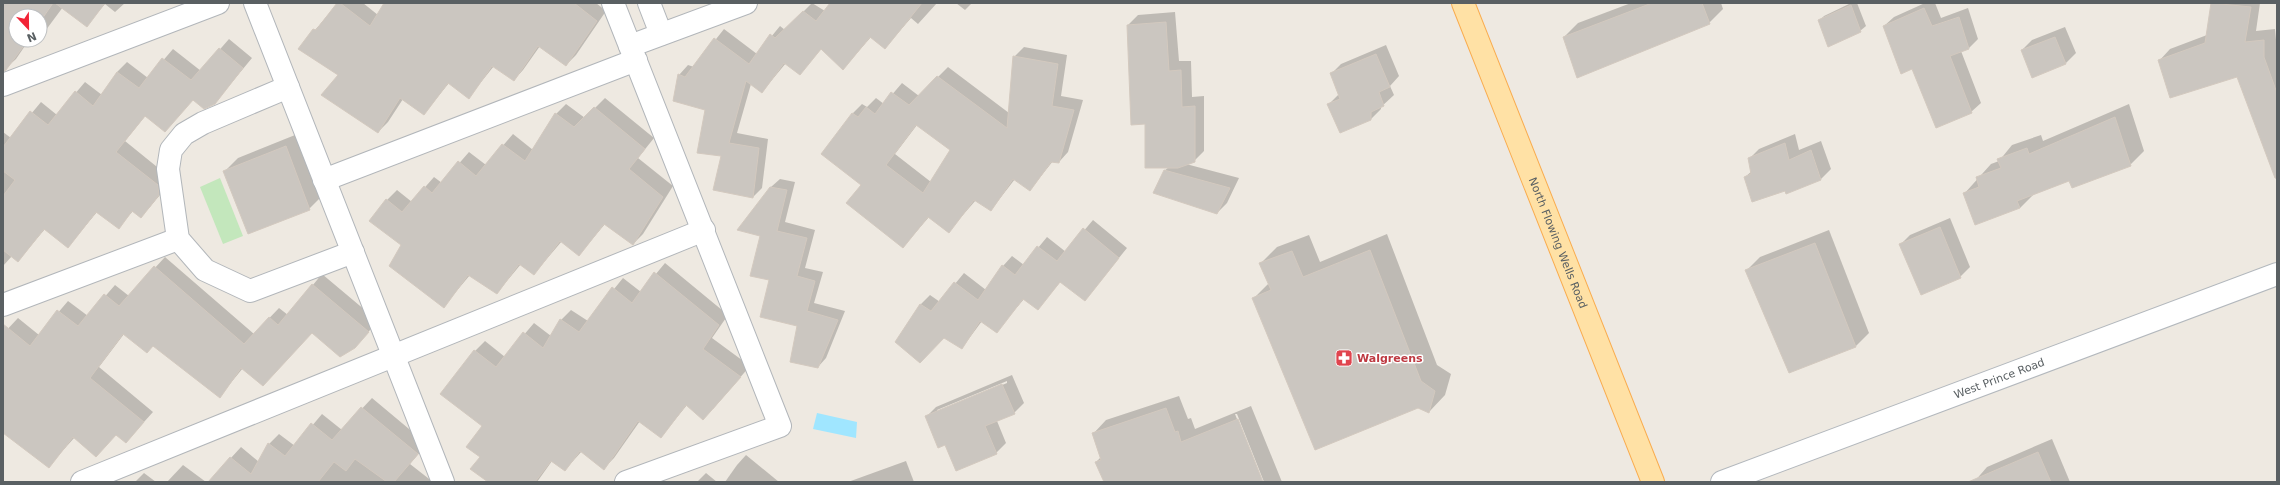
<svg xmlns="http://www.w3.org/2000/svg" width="2280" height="485" viewBox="0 0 2280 485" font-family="'DejaVu Sans',sans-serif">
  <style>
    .green { fill: #c3e7bc }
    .water { fill: #a0e6ff }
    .shadow { fill: #0003; fill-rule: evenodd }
    .building { fill: #cbc6c0; stroke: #d3c9bf; fill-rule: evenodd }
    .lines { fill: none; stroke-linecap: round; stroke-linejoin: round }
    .street-casing { stroke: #b2b6ba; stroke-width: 24 }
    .secondary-casing { stroke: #b3b8bd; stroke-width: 24 }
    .primary-casing { stroke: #f9ac4f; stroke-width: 24 }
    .street { stroke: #fff; stroke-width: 22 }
    .secondary { stroke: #fff; stroke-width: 22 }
    .primary { stroke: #ffe1a5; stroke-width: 22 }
    .labels { text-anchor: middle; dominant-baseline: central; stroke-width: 3; stroke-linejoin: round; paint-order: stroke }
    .street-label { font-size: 11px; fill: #5a6063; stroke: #fff }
    .health-label { font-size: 11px; font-weight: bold; fill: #be3a42; stroke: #fff; text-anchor: start }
  </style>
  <rect width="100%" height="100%" fill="#eee9e1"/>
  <path class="green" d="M220,178l23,58 -20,8 -23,-57z"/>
  <path class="water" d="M817,413l40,9 -1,16 -43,-9z"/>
  <g class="shadow">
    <path d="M3,3h122l-10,9 -10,-8 -18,21 -24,-18 -23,31v-22h-24v24h13l-13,19 -13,12z"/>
    <path d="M338,3h25l15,12 8,-12h210l10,8 -30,44 -10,10 -26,-19 -17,24 -9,10 -20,-14 -25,31 -20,-14 -25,31 -21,-15 -15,23 -10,10 -39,-57 -40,-26z"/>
    <path d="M812,3l13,8 7,-8h105l-19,21 -7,-6 -26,30 -14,-11 -28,32 -21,-21 -23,26 -13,-11 -24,29 -11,-8 -14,49 31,6 -6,49 -9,9 -31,-41 -16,-46 -27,-35 9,-10 6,2 30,-38 33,25 23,-28 5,4z"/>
    <path d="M956,3h16l-7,7z"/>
    <path d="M1631,3h90l2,6 -14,14 -145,14 14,-14z"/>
    <path d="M1851,3h6l9,23 -6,5 -41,-10 5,-5z"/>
    <path d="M1925,3h10l6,15 27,-10 10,31 -9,9 -8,3 20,52 -10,9 -59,-44 -28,-42 10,-9z"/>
    <path d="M2213,3h47l-4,28 19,-2 2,21v132l-39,-106 -79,-15 11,-12 37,-14z"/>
    <path d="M1175,12l4,49h12l1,36 12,-1v55l-10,10 -8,3 53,14 -12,25 -10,10 -53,-42 5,-4 -23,-44 -18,-98 10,-10z"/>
    <path d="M2065,27l11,26 -10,10 -34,13 -10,-26 10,-10z"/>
    <path d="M229,39l23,19 -38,46 -21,-5 -47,16 -21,26 42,34 2,9 -19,23 -10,10 -7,-6 -14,16 -22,-15 -29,35 -23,-18 -27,32 -6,-5 -9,10v-134l8,6 30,-36 16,13 28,-33 17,13 15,-23 10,-10 21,16 25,-29 28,22z"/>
    <path d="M1386,45l13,31 -9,10 4,9 -13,12v2l-10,10 -42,-15 10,-10 -8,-20 10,-10z"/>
    <path d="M1024,47l43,8 -6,41 22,4 -15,52 -9,10 -6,-1 -23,29 -15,-11 -24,31 -15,-10 -28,32 -19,-15 -26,30 -40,-63 -10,-71 9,-9 5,3 9,-9 8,6 18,-21 17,13 29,-29 61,46 5,-56zM917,125l35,25 -21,32 -36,-28z"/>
    <path d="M605,98l49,40 -16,20 35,28 -30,48 -10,10 -28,-20 -26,31 -17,-14 -28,33 -13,-10 -24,29 -27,-18 -26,31 -41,-61 -16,-45 10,-10 15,12 22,-25 8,6 27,-31 17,13 27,-31 20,16 23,-36 10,-10 19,14z"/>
    <path d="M2129,104l15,47 -14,14 -60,15 -36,14 -14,14 -56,-14 27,-30 8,-3 13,-16 29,-10 2,6z"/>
    <path d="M300,133l23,62 -14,14 -85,-37 14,-14z"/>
    <path d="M1795,134l4,16 22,-9 10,28 -10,10 -35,14 -1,-3 -40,-13 7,-6 -3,-12 10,-10z"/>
    <path d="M780,179l15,3 -10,40 30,8 -10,38 18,4 -9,31 31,8 -19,47 -8,9 -20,-41 -28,-47 1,-92z"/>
    <path d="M1950,218l20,49 -10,10 -60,-32 10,-10z"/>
    <path d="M1093,220l34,28 -42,52 -24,-19 -23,27 -14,-9 -28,33 -14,-11 -20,27 -18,-11 -47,5 24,-38 9,-9 10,7 24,-29 22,17 17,-24 9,-10 12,9 23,-28 19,15z"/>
    <path d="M1829,230l40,103 -14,14 -109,-76 14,-14z"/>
    <path d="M1387,234l50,131 14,9 -6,21 -16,17 -11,-5 -164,-109 15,-15 -9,-19 17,-17 32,-12 11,27z"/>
    <path d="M165,257l89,77 25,-26 9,7 34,-41 56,47 -23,26 -43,-15 -69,36 -23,28 -66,-51 -30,-11 -25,33 54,45 -27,30 -9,-8 -42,3 -26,29 -46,-35v-97l15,-16 21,17 29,-34 20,15 27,-31 14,11z"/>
    <path d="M665,263l63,52 -16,23 38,28 -37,43 -26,-4 -26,32 -21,-16 -26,37 -10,10 -22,-17 -17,19 -13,-9 -15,21h-48l-8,-26 2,-30 -8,-75 10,-10 20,16 29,-34 17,13 10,-16 10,-10 17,11 35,-43 18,14z"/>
    <path d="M1012,375l12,28 -10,10 -17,8 9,22 -10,10 -51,-10 -19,-26 10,-10zM1007,381v2l-70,29v-2z"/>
    <path d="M1179,396l9,23 3,-1 4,11 56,-23 31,76h-18l-27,-68h-2l27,68h-157l-9,-20 5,-5 -8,-23 13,-14z"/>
    <path d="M372,398l55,46 -17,20 23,18h-224l32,-35 18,15 10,-18 10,-10 16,12 27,-32 20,16z"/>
    <path d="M2052,439l18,43h-96l13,-15z"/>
    <path d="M746,455l33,27h-54l12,-17z"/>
    <path d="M906,461l8,21h-66z"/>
    <path d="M183,465l23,17h-39z"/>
    <path d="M144,473l12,9h-21z"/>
    <path d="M706,473l11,9h-20z"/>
  </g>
  <g class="building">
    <path d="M3,3h50l-13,19v-6h-24v24h12l-22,30 -3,2z"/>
    <path d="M55,3h50l-18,24z"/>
    <path d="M337,3h3l30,23 14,-23h190l23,18 -31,45 -28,-20 -24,35 -22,-15 -23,33 -21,-16 -24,32 -24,-17 -22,35 -57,-38 17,-20 -40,-26 15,-20 3,1z"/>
    <path d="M830,3h92l-37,46 -15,-12 -27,33 -22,-21 -21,26 -16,-12 -22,30 -16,-12 -17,62 30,5 -6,50 -40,-8 8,-34 -24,-3 8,-43 -32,-9 5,-27 7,3 29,-39 35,26 21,-30 5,4 28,-27 13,10z"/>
    <path d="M1652,3h50l8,21 -133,54 -14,-41z"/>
    <path d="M2211,3l40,4 -6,35 19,-2v17l13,36v85h-2l-38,-101 -67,21 -12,-38 47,-17z"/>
    <path d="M1851,5l10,27 -33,15 -10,-27z"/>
    <path d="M1924,8l8,18 27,-9 10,32 -19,7 22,57 -36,15 -24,-59 -11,5 -18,-48z"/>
    <path d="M1166,22l3,49 12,-1 1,37 13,-1v56l-17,6h-33v-44l-14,1 -4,-100z"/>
    <path d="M2055,37l11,27 -34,14 -11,-28z"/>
    <path d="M219,48l24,20 -28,36 -11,5 -11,-9 -28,32 -20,-16 -29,36 42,33 1,10 -18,23 -9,-7 -13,18 -23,-17 -28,36 -24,-19 -26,33 -15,-12v-54l12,-16 -12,-9v-24l27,-36 18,14 27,-34 18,15 24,-34 22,16 23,-30 29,22z"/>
    <path d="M1376,54l14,33 -11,5 5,14 -13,6v8l-31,13 -13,-29 13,-5 -10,-26z"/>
    <path d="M1013,56l45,8 -6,42 22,4 -15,53 -8,-1 -21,29 -17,-12 -22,32 -17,-11 -25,33 -21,-16 -25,31 -57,-45 15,-18 -40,-31 31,-41 6,4 8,-10 9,7 16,-22 18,13 28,-29 70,52zM916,125l34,25 -27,43 -37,-28z"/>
    <path d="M594,107l51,42 -16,20 34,28 -30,48 -29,-21 -25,32 -19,-15 -26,34 -15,-11 -22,30 -29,-19 -24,33 -55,-42 12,-21 -32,-24 17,-22 16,13 22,-26 8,7 26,-32 18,15 26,-32 23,17 30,-48 19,14z"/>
    <path d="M2115,117l16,49 -59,22 -3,-7 -52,20 3,7 -45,17 -12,-32 16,-6 -3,-10 25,-9 -4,-9 30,-11 2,6z"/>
    <path d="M1785,143l4,17 22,-10 10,30 -35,14 -1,-3 -33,11 -8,-25 7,-3 -3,-16z"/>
    <path d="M286,146l24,64 -62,24 -25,-63z"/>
    <path d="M1164,170l66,18 -13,26 -64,-21z"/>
    <path d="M770,187l17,3 -10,41 30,7 -10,38 18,5 -8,30 31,9 -20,48 -28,-6 7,-36 -37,-9 9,-37 -19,-4 10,-40 -23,-6z"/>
    <path d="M1940,227l21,51 -40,17 -22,-51z"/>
    <path d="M1083,228l36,30 -34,43 -25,-19 -22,28 -15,-11 -26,34 -17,-12 -18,28 -18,-11 -24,25 -25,-21 25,-38 11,7 23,-29 24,18 24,-35 13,10 22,-29 20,15z"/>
    <path d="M1815,243l41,104 -67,26 -44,-103z"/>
    <path d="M1370,250l51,131 14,10 -6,22 -11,-5 -103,42 -63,-152 19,-8 -12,-27 33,-12 11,26z"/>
    <path d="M154,266l90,78 25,-27 9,8 34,-41 57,48 -14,16 -15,9 -28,-24 -49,53 -22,-18 -21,30 -67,-52 -6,7 -24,-19 -33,44 54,44 -18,21 -10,-8 -20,22 -23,-20 -24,31 -46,-35v-109l27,22 27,-36 21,16 26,-32 15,12z"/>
    <path d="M654,272l65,53 -16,24 38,28 -38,43 -17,-15 -25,33 -23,-17 -34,49 -24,-19 -15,20 -14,-10 -16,21h-47l-18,-13 10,-12 -14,-10 16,-21 -42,-32 34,-44 22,17 27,-35 20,16 17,-29 19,13 33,-45 20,16z"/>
    <path d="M1002,384l13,30 -30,12 12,28 -41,17 -11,-26 -7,3 -13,-32z"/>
    <path d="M361,407l57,47 -24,28h-7l-32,-23 -9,12 -12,-9 -16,20h-110l22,-25 21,17 17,-31 17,13 26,-33 21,17z"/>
    <path d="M1166,408l9,24 3,-1 3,11 57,-23 25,63h-159l-9,-20 6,-2 -9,-27z"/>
    <path d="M2038,452l13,30h-83z"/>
  </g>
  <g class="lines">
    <g class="street-casing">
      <g id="street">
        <path d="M255,3l188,479"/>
        <path d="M613,3l167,423 -154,56"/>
        <path d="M649,3l12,31"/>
        <path d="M630,46l116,-43"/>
        <path d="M3,85l215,-82"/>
        <path d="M288,87l-85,36 -19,11 -13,16 -3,19 10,70 27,31 45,21 103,-39"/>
        <path d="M324,180l312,-120"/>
        <path d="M3,305l175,-66"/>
        <path d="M82,482l622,-252"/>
      </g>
    </g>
    <g class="secondary-casing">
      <g id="secondary">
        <path id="s1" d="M1722,482l555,-208"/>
      </g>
    </g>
    <g class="primary-casing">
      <g id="primary">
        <path id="s2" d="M1463,3l190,479"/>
      </g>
    </g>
    <use href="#street" class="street"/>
    <use href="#secondary" class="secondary"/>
    <use href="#primary" class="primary"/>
  </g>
  <defs>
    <g id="pharmacy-square" transform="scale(0.9)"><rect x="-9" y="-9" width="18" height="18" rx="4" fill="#e0444e" stroke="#fff"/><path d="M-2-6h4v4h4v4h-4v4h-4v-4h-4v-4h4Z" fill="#fff"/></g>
  </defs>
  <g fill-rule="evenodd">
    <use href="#pharmacy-square" x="1344" y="358"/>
  </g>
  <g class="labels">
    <g class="street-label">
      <text stroke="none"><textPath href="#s2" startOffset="258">North Flowing Wells Road</textPath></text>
      <text stroke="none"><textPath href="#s1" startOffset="296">West Prince Road</textPath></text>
    </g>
    <g class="health-label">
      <text x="1357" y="358">Walgreens</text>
    </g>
  </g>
  <rect width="2280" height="485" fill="none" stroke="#5a6063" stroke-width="8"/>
  <g transform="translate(28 28) rotate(158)"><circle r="19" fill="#ffffff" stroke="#bdbfc1"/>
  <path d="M0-3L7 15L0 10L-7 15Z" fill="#f22336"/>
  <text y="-6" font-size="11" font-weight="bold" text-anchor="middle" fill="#5a6063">N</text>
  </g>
</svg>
